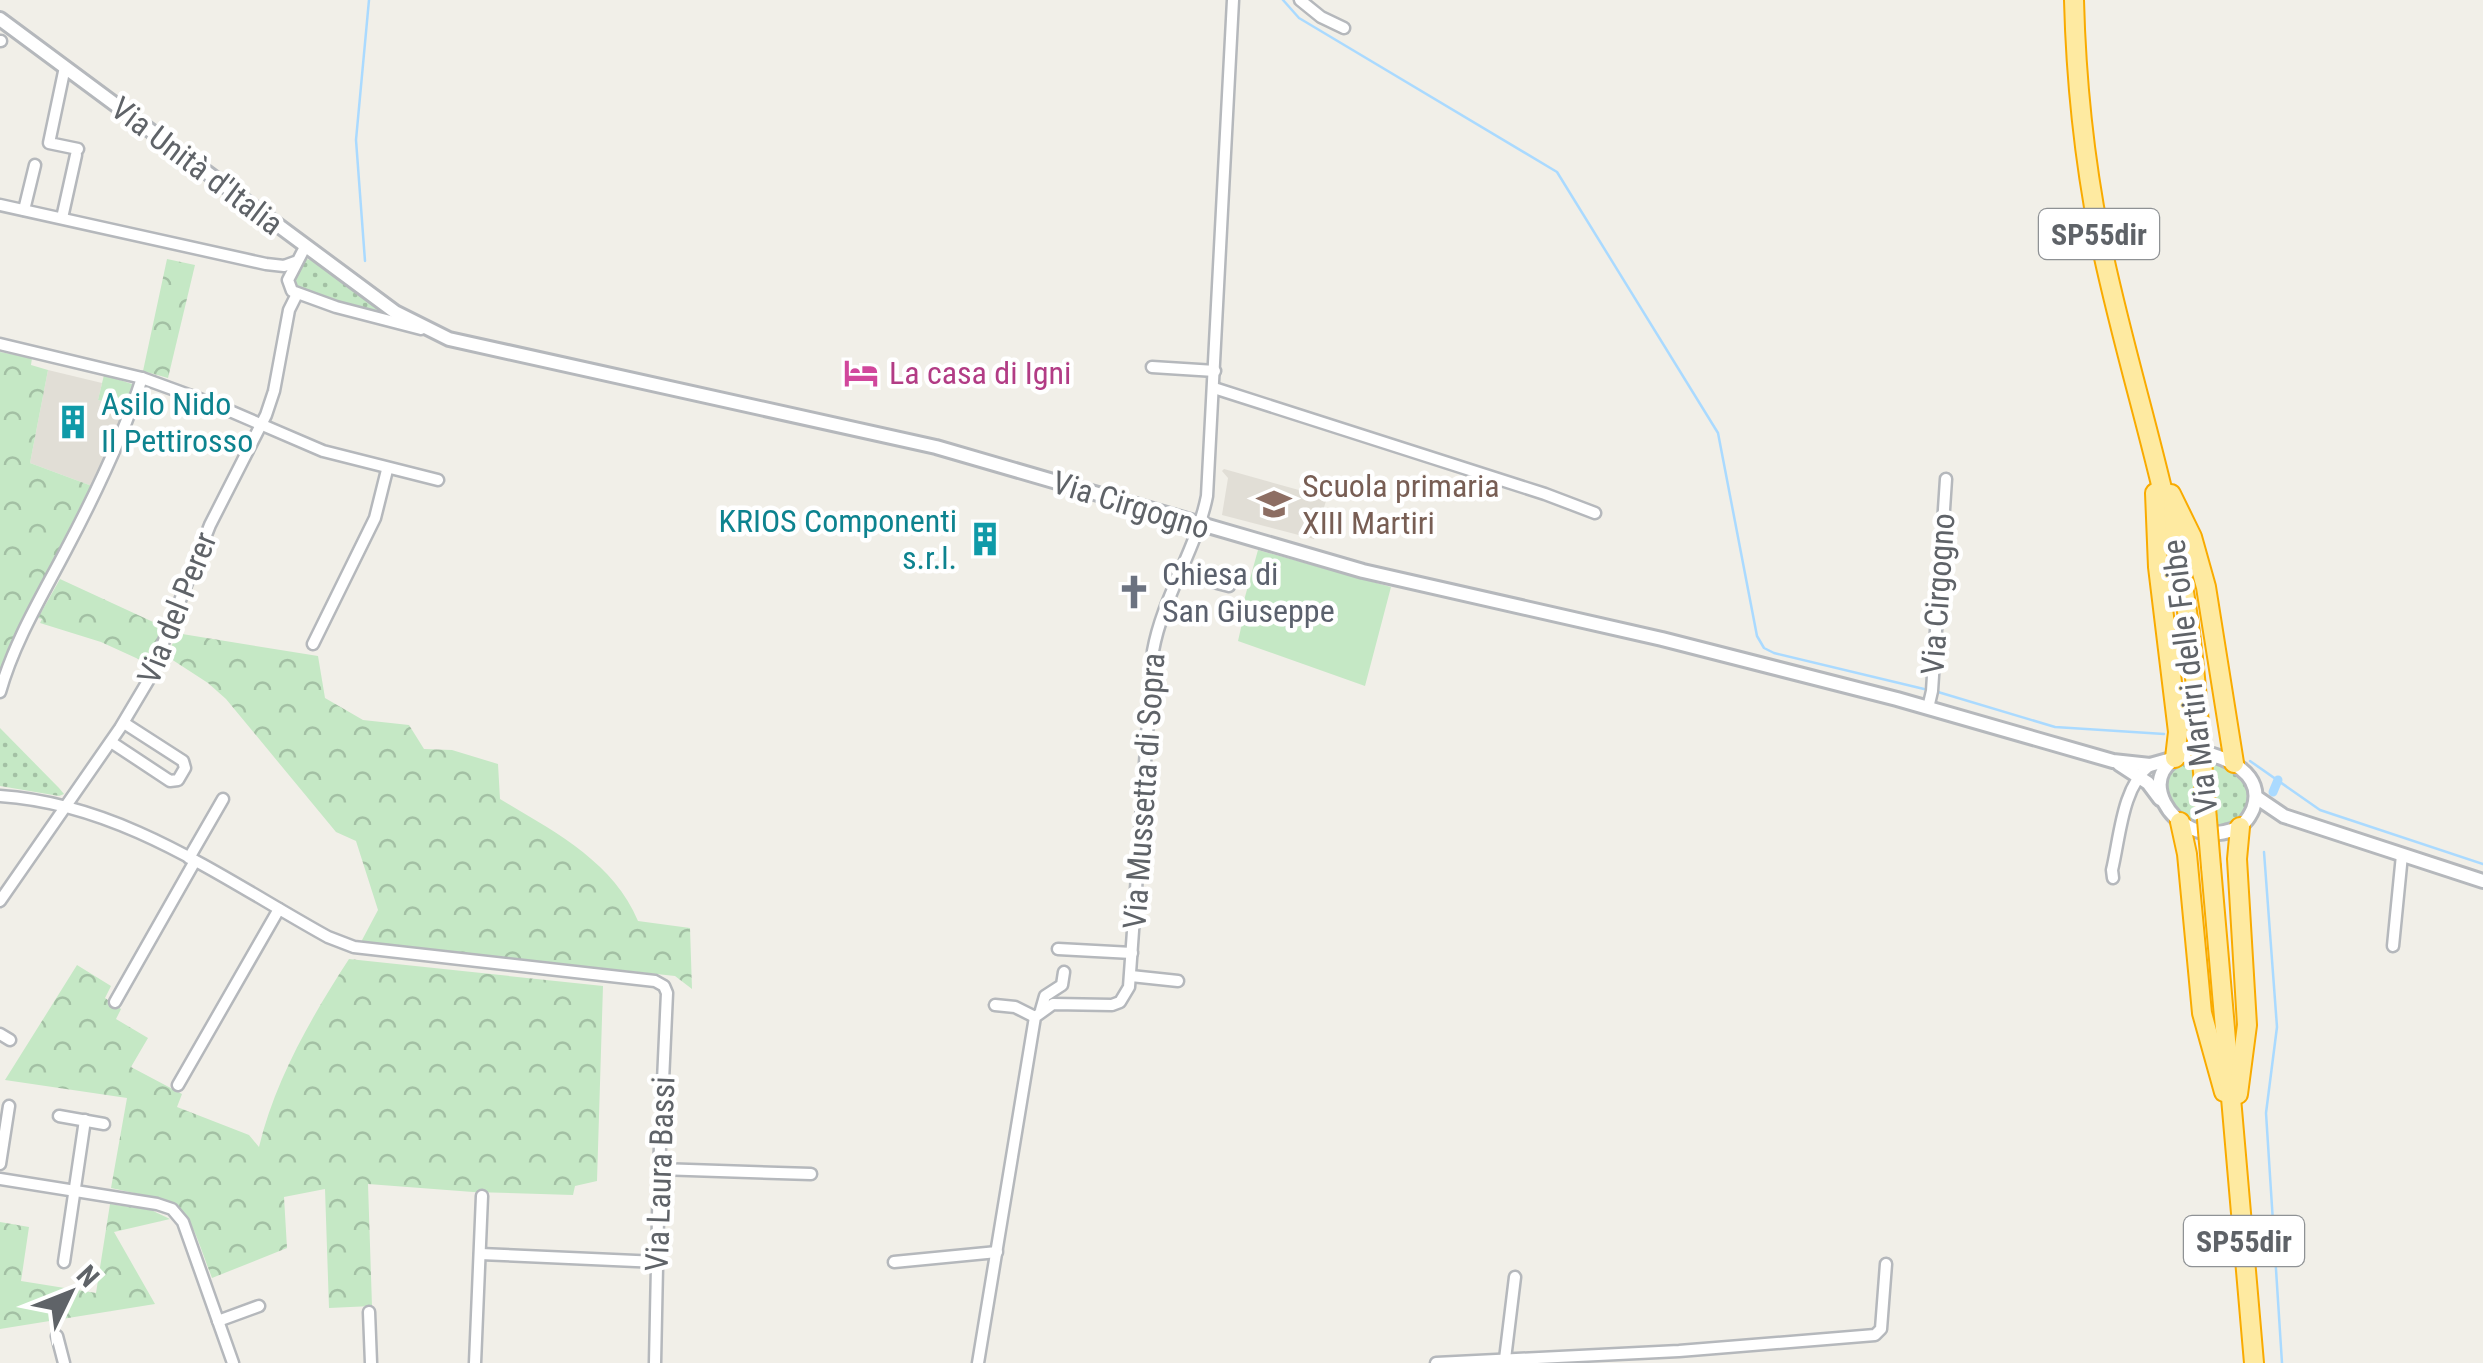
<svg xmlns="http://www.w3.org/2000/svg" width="2483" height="1363" viewBox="0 0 2483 1363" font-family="'Roboto Condensed',sans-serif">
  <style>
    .education { fill: #e1ded6 }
    .grass { fill: url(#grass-dots) }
    .park { fill: url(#park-crowns) }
    .garden { fill: #c5e8c5 }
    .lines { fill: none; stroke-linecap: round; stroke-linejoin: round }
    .stream { stroke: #aadaff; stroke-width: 2.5 }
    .canal { stroke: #aadaff; stroke-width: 9 }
    .minor-casing { stroke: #b5b8bc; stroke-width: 15 }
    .tertiary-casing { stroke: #b5b8bc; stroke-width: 18 }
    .trunk-casing { stroke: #f9ab00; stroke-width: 22 }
    .minor { stroke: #fff; stroke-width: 10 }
    .tertiary { stroke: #fff; stroke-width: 12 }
    .trunk { stroke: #feeaa1; stroke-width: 18 }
    .trunk-bridge-casing { stroke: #f9ab00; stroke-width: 22; stroke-linecap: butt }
    .trunk-bridge { stroke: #feeaa1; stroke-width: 18 }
    .labels { text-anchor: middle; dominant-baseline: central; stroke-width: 9; stroke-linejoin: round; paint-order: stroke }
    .shield { fill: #fff; stroke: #8f9295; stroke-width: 2.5 }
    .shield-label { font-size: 30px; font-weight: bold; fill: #5f6368 }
    .street-label { font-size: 32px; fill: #5f6368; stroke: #fff }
    .hotel-label { font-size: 32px; fill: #b23c85; stroke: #fff; text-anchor: start }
    .culture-label { font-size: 32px; fill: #0d838f; stroke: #fff; text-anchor: start }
    .education-label { font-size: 32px; fill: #785e54; stroke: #fff; text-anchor: start }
    .worship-label { font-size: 32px; fill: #5b616d; stroke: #fff; text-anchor: start }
  </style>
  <defs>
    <pattern id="grass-dots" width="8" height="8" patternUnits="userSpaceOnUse" patternTransform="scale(2.5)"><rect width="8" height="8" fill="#c5e8c5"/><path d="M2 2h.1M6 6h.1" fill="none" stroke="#a3c0a4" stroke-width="1.8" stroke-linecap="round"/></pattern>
    <pattern id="park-crowns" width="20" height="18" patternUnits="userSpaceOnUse" patternTransform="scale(2.5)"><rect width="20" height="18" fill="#c5e8c5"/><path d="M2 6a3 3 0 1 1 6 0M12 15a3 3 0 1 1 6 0" fill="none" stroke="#a3c0a4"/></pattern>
  </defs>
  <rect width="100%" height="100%" fill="#f1efe8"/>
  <g class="education">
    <path d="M48,370l54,13 -4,17 30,7 -36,79 -62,-23z"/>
    <path d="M1224,469l100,28 2,4 -12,38 -92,-24 6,-37 -6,-7z"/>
  </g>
  <g class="grass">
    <path d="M306,259l5,1 79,56h-12l-81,-27 -2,-10z"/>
    <path d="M0,728l59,60 5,6 -5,2 -59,-10z"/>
    <path d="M2192,758c26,5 40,6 56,28l-2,26c-22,29 -55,11 -77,-9 -5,-26 -1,-34 23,-45z"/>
  </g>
  <g class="park">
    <path d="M167,259l28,6 -27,113 -25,-7z"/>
    <path d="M0,352l32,6 -1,7 17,5 -18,93 62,23 -65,124 -27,64z"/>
    <path d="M104,375l28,9 2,5 -6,18 -30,-7z"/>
    <path d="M60,579l104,48 -17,36 -46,-21 -61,-19 2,-4 -4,-1z"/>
    <path d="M176,633l142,23 7,42 38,22 46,5 15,24 28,1 46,14 2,35c53,32 113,62 138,122l52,7 2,61 -17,-13 -314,-34 17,-32 -22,-69 -20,-9 -110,-133 -18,-16 -40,-26z"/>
    <path d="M349,959l254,27 -6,195 -22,5 -2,9 -100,-3 -105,-8 4,122 -43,2 -4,-119 -41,8 3,51 -75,30c-28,-76 -21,-73 -101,-90l16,-90 -122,-18 72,-115 34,21 -6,12 16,11 -5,10 32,19 -17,29 51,27 -5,13 72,28 10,12c16,-67 53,-131 90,-188z"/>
    <path d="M110,1204l41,6 19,9 -56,13 41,72 -155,25v-107l29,5 -8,54 75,12z"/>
  </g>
  <path class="garden" d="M1258,550l133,37 -26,99 -127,-45 8,-35 -3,-2z"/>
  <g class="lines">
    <g class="stream">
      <path d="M1283,0l16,18 258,154 161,261 39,203 7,12 10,5 150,36"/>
      <path d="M365,261l-9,-121 13,-140"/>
      <path d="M1938,692l117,35 109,7"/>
      <path d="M2250,761l70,49 163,54"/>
      <path d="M2264,852l13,175 -11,86 16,250"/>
    </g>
    <path class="canal" d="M2273,792l5,-12"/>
    <g class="minor-casing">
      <g id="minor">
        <path d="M1300,0l21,17 23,11"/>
        <path d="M0,41h1"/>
        <path d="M65,67l-16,76 29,6"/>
        <path d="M0,205l266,59 18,2 11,-4"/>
        <path d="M24,210l11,-45"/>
        <path d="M62,218l14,-63"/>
        <path d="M305,247l-17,33 4,11 44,16 85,22"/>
        <path d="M0,344l142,34 74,27 107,46 115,29"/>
        <path d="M1152,367l63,4"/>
        <path d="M1214,388l331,106 50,19"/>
        <path d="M1179,573l50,13"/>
        <path d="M313,644l62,-126 12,-48"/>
        <path d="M0,692c14,-50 42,-96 66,-142 29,-55 57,-113 76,-172"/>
        <path d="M1928,708l4,-17 14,-212"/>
        <path d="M111,742l59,39 8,-1 7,-12 -2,-7 -59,-38"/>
        <path d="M0,796c123,8 223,83 328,141l26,10 301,34 9,5 3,7 -8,176 -4,194"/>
        <path d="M189,858l34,-59"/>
        <path d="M2113,878l-1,-8c8,-33 10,-83 38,-105"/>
        <path d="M0,901l120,-173 28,-47 62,-156 56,-110 8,-24 15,-81 8,-16"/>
        <path d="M2393,946l9,-91"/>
        <path d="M1058,949l74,4"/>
        <path d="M1131,976l47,5"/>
        <path d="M115,1002l80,-141"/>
        <path d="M995,1005l20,2 20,10"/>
        <path d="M1041,1010l4,-14 17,-11 2,-13"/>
        <path d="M0,1034l10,6"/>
        <path d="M178,1085l101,-176"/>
        <path d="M59,1116l45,8"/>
        <path d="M0,1164l9,-58"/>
        <path d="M659,1169l152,5"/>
        <path d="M0,1179l157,25 15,5 11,13 50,141"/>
        <path d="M480,1254l178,8"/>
        <path d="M64,1262l21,-142"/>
        <path d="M894,1262l103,-10"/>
        <path d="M369,1312l2,51"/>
        <path d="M218,1321l41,-15"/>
        <path d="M57,1336l7,27"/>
        <path d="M1505,1359l10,-82"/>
        <path d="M475,1363l7,-167"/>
        <path d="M978,1363l57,-346 18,-13 59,1 8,-3 9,-15 24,-336c10,-55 43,-100 54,-155l26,-496"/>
        <path d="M1436,1363l243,-12 196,-16 6,-6 5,-65"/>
      </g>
    </g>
    <g class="tertiary-casing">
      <g id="tertiary">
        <path d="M0,19l395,293 54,27 487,108 427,124 299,68 235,60 216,62 37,4 25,-7"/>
        <path d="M2198,752c28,4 68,22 55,57 -5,11 -10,17 -21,21 -59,21 -110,-68 -34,-78z"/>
        <path d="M2119,764l29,19 12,16"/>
        <path d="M2256,797l28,19 199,65"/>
      </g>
    </g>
    <g class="trunk-casing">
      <g id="trunk">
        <path d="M2074,0c2,79 10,157 25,234 22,109 57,216 79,325 11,55 17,110 21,166"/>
        <path d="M2155,493l3,74 20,165 -3,26"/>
        <path d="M2171,494l21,43 14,50 28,176"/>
        <path d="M2180,822l7,32 15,159 22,79"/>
        <path d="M2211,867l43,496"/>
        <path d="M2238,1094l9,-69 -10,-166 3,-32"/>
      </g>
    </g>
    <use href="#minor" class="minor"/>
    <use href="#tertiary" class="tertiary"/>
    <use href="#trunk" class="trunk"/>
    <g class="trunk-bridge-casing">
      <path id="trunk-bridge" d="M2199,725l12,142"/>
    </g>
    <use href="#trunk-bridge" class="trunk-bridge"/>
  </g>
  <defs>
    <g id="hotel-bare" transform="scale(2.7)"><path d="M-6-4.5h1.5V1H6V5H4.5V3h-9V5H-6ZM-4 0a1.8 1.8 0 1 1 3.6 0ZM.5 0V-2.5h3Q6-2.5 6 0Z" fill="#d1479c" stroke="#fff" stroke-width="2.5" paint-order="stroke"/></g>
    <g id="building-bare" transform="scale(2.7)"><path d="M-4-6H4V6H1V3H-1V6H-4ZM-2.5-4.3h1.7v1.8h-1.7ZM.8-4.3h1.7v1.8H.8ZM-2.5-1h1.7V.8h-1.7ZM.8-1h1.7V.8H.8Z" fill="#0f9aa8" stroke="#fff" stroke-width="2.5" paint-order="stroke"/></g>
    <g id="school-bare" transform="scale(2.7)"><path d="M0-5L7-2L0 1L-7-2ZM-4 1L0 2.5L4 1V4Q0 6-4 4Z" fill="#8d6e63" stroke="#fff" stroke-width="2.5" paint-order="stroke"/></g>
    <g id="church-bare" transform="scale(2.7)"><path d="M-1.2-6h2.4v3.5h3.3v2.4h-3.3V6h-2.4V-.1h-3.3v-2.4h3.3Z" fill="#6b7280" stroke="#fff" stroke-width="2.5" paint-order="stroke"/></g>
  </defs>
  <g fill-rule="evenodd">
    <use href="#hotel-bare" x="861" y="373"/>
    <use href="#building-bare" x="73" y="422"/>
    <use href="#school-bare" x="1274" y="504"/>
    <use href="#building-bare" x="985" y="539"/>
    <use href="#church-bare" x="1134" y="592"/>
  </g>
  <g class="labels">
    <g class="shield">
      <rect x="2039" y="209" width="120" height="50" rx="8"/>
      <rect x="2184" y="1216" width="120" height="50" rx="8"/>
    </g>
    <g class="shield-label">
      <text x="2099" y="234">SP55dir</text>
      <text x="2244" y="1241">SP55dir</text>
    </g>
    <g class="street-label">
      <text transform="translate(197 166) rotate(37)">Via Unità d'Italia</text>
      <text transform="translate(1131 505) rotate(17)">Via Cirgogno</text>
      <text transform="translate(1938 594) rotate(-86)">Via Cirgogno</text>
      <text transform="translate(177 608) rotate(-68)">Via del Perer</text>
      <text transform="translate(2190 677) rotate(-97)">Via Martiri delle Foibe</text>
      <text transform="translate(1144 791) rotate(-86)">Via Mussetta di Sopra</text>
      <text transform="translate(660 1174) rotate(-88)">Via Laura Bassi</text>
    </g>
    <g class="hotel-label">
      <text x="889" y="373">La casa di Igni</text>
    </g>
    <g class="culture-label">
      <text x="101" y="404">Asilo Nido<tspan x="101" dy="37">Il Pettirosso</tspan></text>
      <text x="957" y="521" text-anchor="end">KRIOS Componenti<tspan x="957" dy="37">s.r.l.</tspan></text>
    </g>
    <g class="education-label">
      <text x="1302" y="486">Scuola primaria<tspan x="1302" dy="37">XIII Martiri</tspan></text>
    </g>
    <g class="worship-label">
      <text x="1162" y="574">Chiesa di<tspan x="1162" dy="37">San Giuseppe</tspan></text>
    </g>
  </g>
  <g transform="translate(70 1293) rotate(47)" stroke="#ffffff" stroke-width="8" paint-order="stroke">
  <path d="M0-8L18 38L0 25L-18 38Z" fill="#5f6368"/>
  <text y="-15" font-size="28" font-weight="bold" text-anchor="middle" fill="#5f6368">N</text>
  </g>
</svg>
